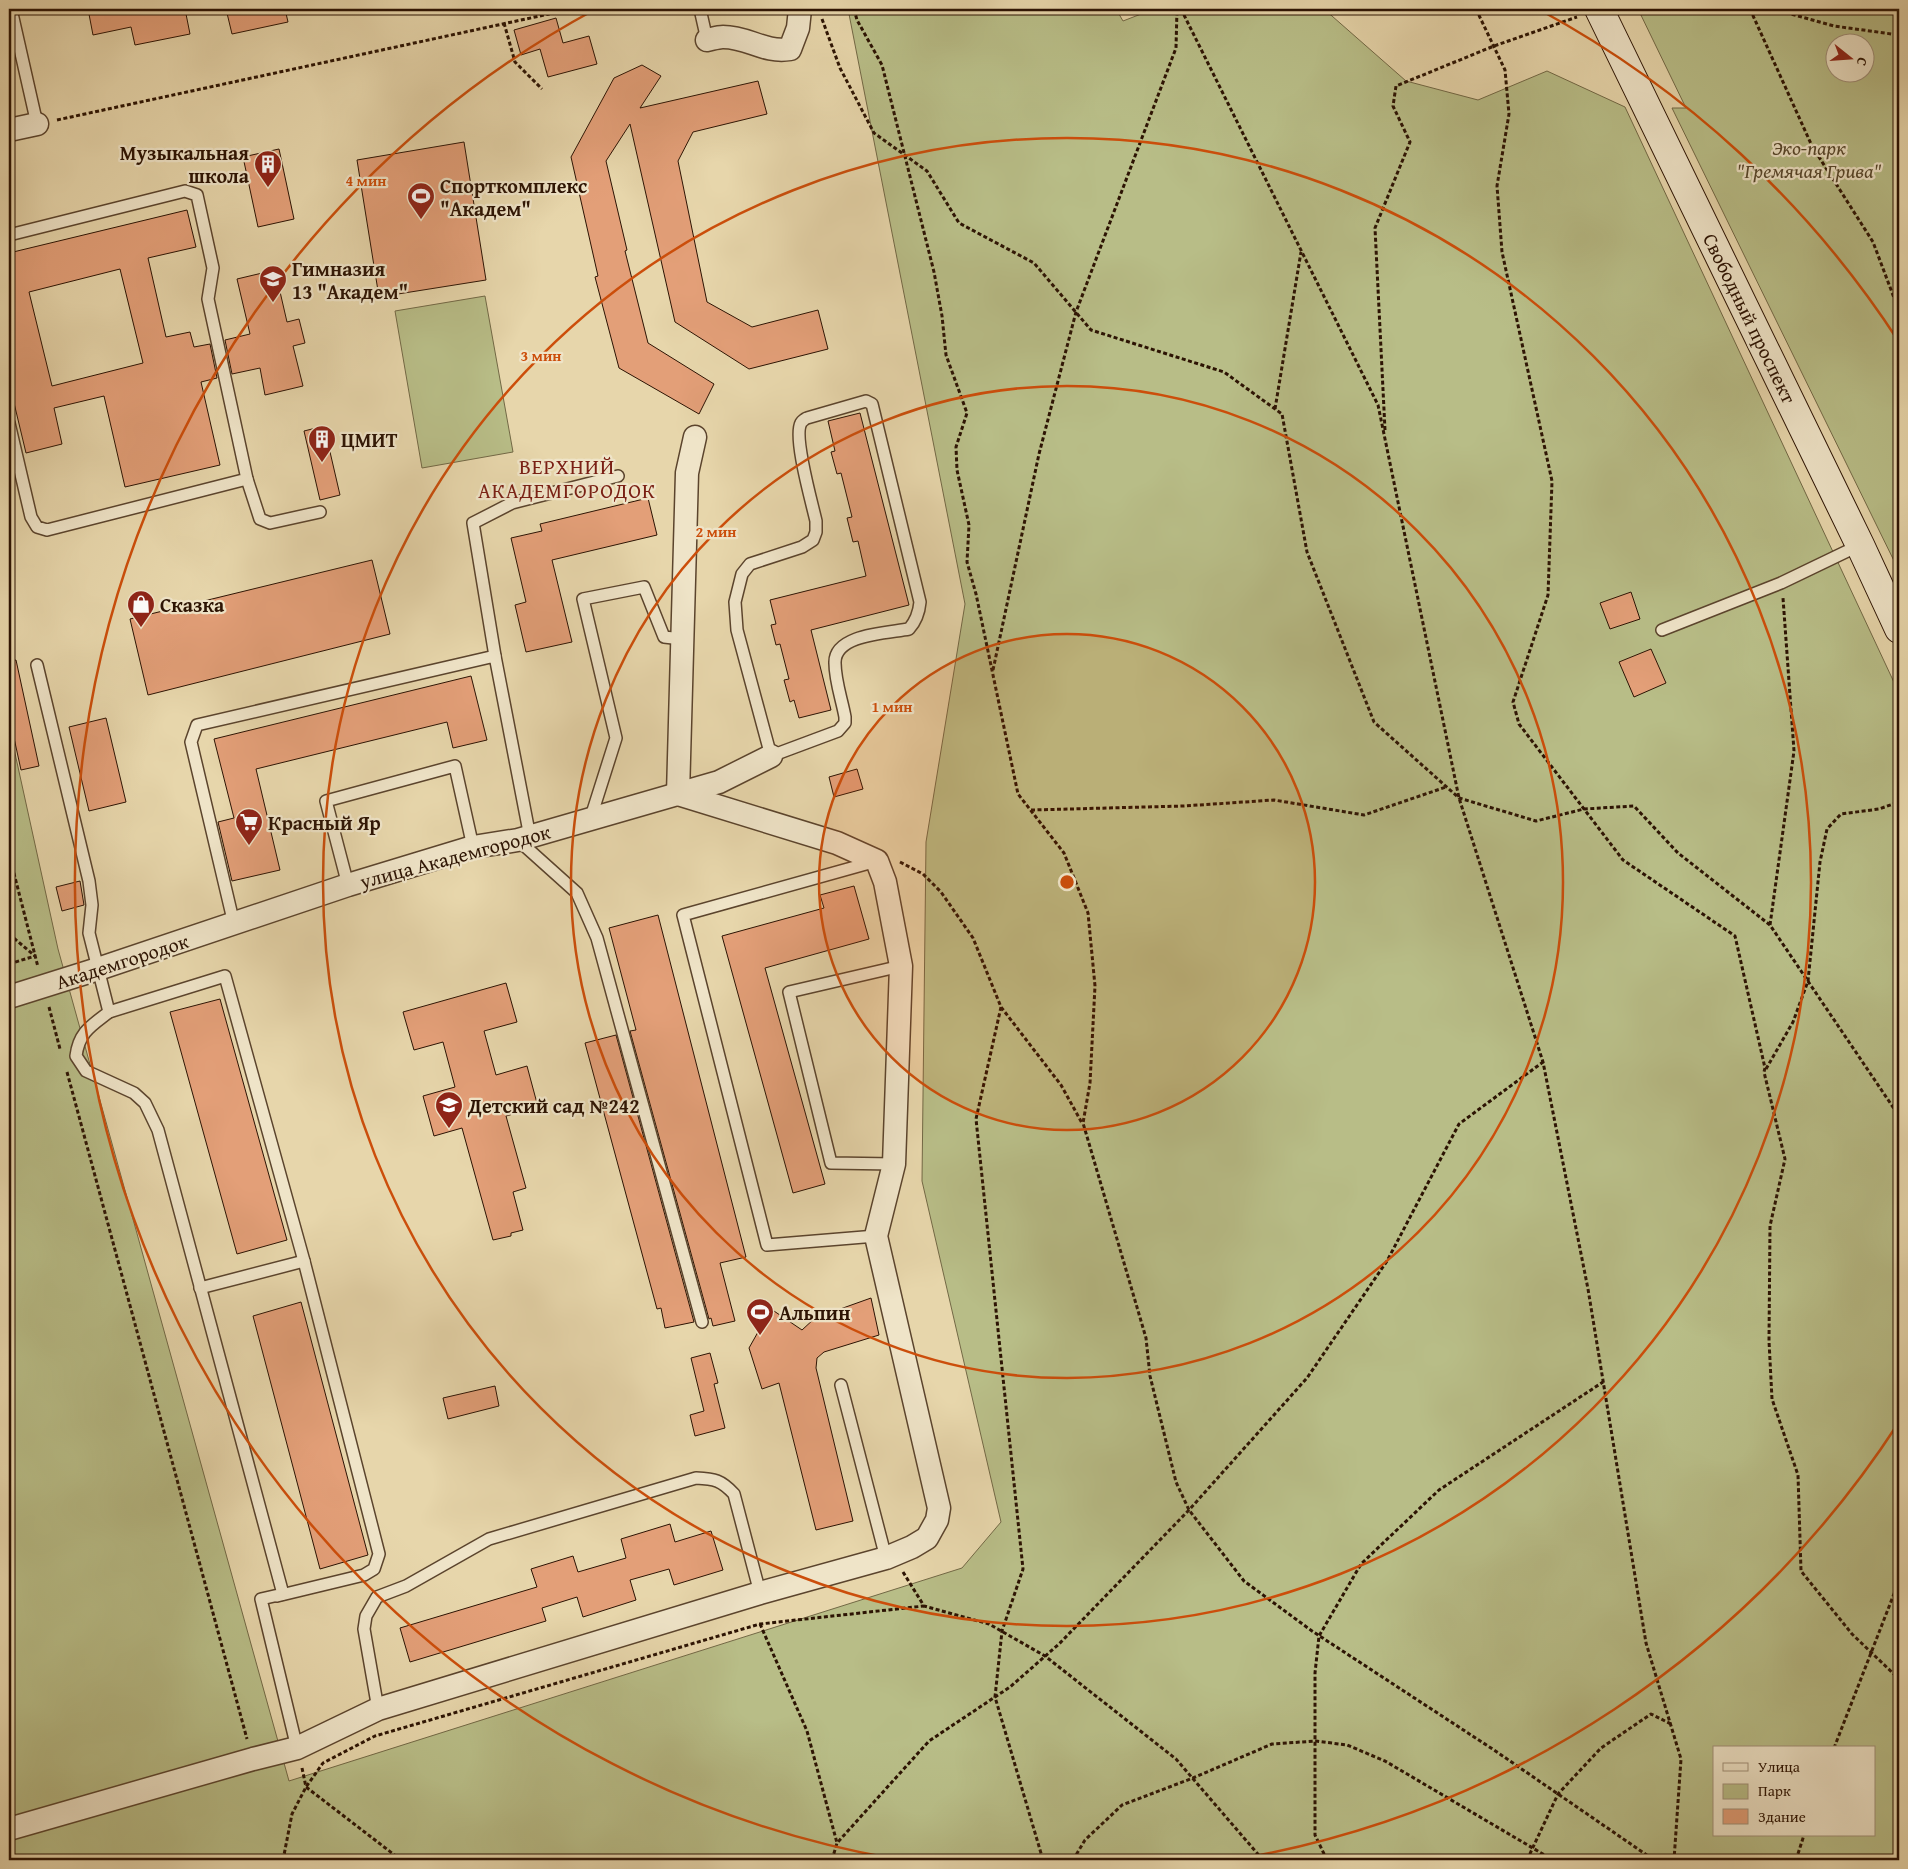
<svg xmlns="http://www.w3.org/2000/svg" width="1908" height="1869" viewBox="0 0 1908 1869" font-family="'Gentium Book Plus',serif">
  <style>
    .green { fill: #b8bd87; stroke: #726845; fill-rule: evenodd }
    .building { fill: #e39f78; stroke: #2c1303; fill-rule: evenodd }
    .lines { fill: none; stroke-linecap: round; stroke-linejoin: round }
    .service-casing { stroke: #5b442d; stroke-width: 14 }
    .minor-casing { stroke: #5b442d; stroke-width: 25 }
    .secondary-casing { stroke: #2c1303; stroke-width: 30 }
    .path { stroke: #2c1303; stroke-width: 3; stroke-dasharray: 4 2.5; stroke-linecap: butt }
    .service { stroke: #efe4c8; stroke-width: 11 }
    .minor { stroke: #efe4c8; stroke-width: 22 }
    .secondary { stroke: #efe4c8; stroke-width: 28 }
    .ring { fill: none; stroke: #cc4e0b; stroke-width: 2.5 }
    .labels { text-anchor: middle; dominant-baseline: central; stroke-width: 4.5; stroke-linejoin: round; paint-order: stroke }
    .park-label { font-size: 20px; font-style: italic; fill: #56462b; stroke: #efe4c8 }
    .poi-label { font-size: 20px; font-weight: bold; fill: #2c1303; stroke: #efe4c8; text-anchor: start }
    .street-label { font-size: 20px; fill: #2c1303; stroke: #efe4c8 }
    .neighbourhood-label { font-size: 21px; letter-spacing: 1px; fill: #7a1f14; stroke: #efe4c8 }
    .centre { fill: #cc4e0b; stroke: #efe4c8; stroke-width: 2.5 }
    .ring-label { font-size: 15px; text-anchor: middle; font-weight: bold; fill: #cc4e0b; stroke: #efe4c8; stroke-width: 4.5; stroke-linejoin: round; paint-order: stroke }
  </style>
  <rect width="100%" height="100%" fill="#e7d6ab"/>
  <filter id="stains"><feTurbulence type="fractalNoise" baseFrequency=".004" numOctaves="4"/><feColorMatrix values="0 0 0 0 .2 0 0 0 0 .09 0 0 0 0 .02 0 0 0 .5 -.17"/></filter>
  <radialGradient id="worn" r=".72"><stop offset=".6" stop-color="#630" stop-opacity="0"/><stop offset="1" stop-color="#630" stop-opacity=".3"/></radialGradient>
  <g class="green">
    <path d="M848,9h268l7,12 31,-12h170l82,72 72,19 69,-29 78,36 274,586v1167h-1890v-1134l49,223 231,832 673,-213 39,-46 -79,-341 4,-339 39,-238zM1714,1748h160v87h-160z"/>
    <path d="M1638,9h261v562l-227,-463h14zM1836,42h30v30h-30z"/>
    <path d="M485,296l28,156 -91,16 -27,-157z"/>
  </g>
  <g class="building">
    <path d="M88,9h97l5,25 -55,11 -4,-18 -38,8z"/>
    <path d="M226,9h59l3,13 -56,12z"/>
    <path d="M556,18l7,25 26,-7 8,28 -49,13 -8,-28 -19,6 -7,-25z"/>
    <path d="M642,65l19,11 -21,32 118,-27 9,33 -74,18 -15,29 29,141 45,25 66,-17 10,39 -79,20 -74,-47 -45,-198 -24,37 21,89 -2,1 23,92 66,41 -15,30 -80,-46 -24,-91 3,-1 -27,-119 43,-79z"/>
    <path d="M464,142l22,138 -107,17 -22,-137z"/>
    <path d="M279,149l15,70 -36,8 -15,-70z"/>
    <path d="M187,210l9,37 -48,11 18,79 24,-5 4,15 16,-3 7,34 -16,4 19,83 -95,22 -21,-91 -50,12 8,36 -36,9 -17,-71v-129zM120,269l23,94 -91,23 -23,-94z"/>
    <path d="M275,270l12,52 12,-3 6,24 -12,3 10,40 -38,9 -5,-27 -28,6 -7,-34 25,-6 -13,-55z"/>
    <path d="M860,413l49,192 -98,25 20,80 -32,8 -5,-18 -4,2 -6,-22 5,-1 -9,-35 -4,1 -5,-20 5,-1 -6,-24 96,-24 -8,-35 -5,1 -6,-24 5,-1 -11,-44 -4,1 -6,-22 4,-1 -7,-30z"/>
    <path d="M324,426l16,69 -20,5 -16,-69z"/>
    <path d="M648,498l9,37 -105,25 20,82 -46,10 -11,-47 11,-3 -15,-64 31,-7 -2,-7z"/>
    <path d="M372,560l18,74 -242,61 -18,-76z"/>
    <path d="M1631,592l9,27 -30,10 -10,-26z"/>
    <path d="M1651,649l15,34 -32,14 -15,-35z"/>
    <path d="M16,660l23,106 -18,4 -12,-55v-54z"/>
    <path d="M471,676l16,64 -34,8 -6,-26 -191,47 24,101 -48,11 -14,-59 16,-4 -20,-79z"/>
    <path d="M106,718l20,84 -37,9 -20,-84z"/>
    <path d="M857,769l6,20 -29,8 -5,-20z"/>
    <path d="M80,881l4,24 -22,6 -6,-24z"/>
    <path d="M854,886l15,53 -104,29 60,216 -32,9 -71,-257 102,-28 -4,-13z"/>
    <path d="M658,915l88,342 -26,6 15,58 -22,5 -2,-8 -2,1 -79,-288 6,-1 -27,-102z"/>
    <path d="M506,983l11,39 -33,9 12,44 31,-9 11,41 -32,9 20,72 -13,4 10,38 -12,3v3l-18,4 -31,-112 -28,8 -11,-40 32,-9 -12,-45 -29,8 -11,-38z"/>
    <path d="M220,999l67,241 -50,14 -67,-242z"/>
    <path d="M616,1035l78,287 -29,6 -4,-20 -4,1 -72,-266z"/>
    <path d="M871,1298l8,37 -55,17 -7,6 -1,10 37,153 -37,9 -37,-147 -17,6 -13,-41 22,-39 31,21 13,-12z"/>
    <path d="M301,1302l67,253 -48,14 -67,-253z"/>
    <path d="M710,1353l8,30 -4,1 11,44 -30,8 -5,-21 14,-4 -13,-53z"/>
    <path d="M495,1386l4,20 -51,13 -5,-21z"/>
    <path d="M670,1524l5,18 36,-11 12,39 -49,15 -5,-16 -39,11 6,20 -53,17 -6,-20 -35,11 4,13 -136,41 -10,-34 137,-41 -6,-18 42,-13 5,16 48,-14 -5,-19z"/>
  </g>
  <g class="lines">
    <g class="service-casing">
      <g id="service">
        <path d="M11,9l26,115"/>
        <path d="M700,9l7,31"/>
        <path d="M9,235l176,-44 12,4 16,73 -5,31 39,180 -200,51 -10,-3 -6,-10 -22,-94"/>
        <path d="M866,401l6,3 48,198c-1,11 -4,19 -11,27 -21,4 -75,5 -74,34 0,18 7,37 10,54v6l-7,8 -67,25 -34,-126 -2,-28 7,-28 8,-10 52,-17 11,-7 3,-8v-11c-4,-18 -23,-84 -15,-98 0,-1 5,-5 6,-5z"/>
        <path d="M247,479l13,40 10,4 50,-11"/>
        <path d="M1662,630l119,-47 79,-38"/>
        <path d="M495,656l-22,-133 39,-20 106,-27"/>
        <path d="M37,665l52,216 3,24 -3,28 20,79c-18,14 -30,20 -33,44l10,15 48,22 11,10 13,27 125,464 -22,5 36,149"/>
        <path d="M590,820l26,-82 -33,-139 61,-12 20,50 18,2"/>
        <path d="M518,840l59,53 20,45 105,384"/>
        <path d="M873,862l-190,53 84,330 109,-9"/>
        <path d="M348,885l-22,-84 129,-35 18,81"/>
        <path d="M234,924l-43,-182 6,-17 298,-69 35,181"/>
        <path d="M109,1012l116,-36 79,285 75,293 -5,15 -10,6 -87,21"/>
        <path d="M894,1164l-63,-1 -42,-171 112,-26"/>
        <path d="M200,1288l104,-27"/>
        <path d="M841,1385l45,173"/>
        <path d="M378,1709l-14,-80 2,-13 11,-19 29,-11 83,-47 207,-61c19,1 25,2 38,16l26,99"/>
      </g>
    </g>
    <g class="minor-casing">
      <g id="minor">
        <path d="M707,40c5,-1 11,-3 16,-3 26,0 40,16 67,12l8,-21 2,-19"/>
        <path d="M9,130l28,-6"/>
        <path d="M678,794l9,-321 8,-36"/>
        <path d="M9,997l89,-28 250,-84 125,-38 45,-7 201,-58 52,-26"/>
        <path d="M9,1829l244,-70 44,-11 81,-39 382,-116 126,-35 26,-11 15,-9 10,-18 2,-12 -63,-272 18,-72 7,-198 -16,-84 -8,-21 -40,-18 -159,-49"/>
      </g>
    </g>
    <g class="secondary-casing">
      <path id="secondary" d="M1599,9l261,536 39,84"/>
    </g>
    <g class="path">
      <path d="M854,9l3,11 25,45 52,207 8,44 4,39 21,58 -11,34 1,23 12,55 -2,37 9,32 42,200 46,59 24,60 7,73 -5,97 -7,40 63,215 4,38 26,106 13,28 55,71 68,50 182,119 160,110"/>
      <path d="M1181,9l197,396 81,393 84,264 45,227 58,354 35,116 -7,101"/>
      <path d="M1476,9l29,61 4,44 -12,72 5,66 50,229 -4,114 -35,107 6,22 104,136 112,76 30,132 -1,4 21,87 -15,67 -1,115 3,58 26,76 3,96 51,63 47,45"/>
      <path d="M1750,9l62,137 61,96 26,69"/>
      <path d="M1773,9l61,17 65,9"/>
      <path d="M822,19l18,49 34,65 53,38 32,52 75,40 57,67 133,42 58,42 25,138 67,170 85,76 77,23 48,-12 50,-3 44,47 92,72 129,191"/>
      <path d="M504,23l11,39 27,27"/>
      <path d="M57,120l492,-106 9,-5"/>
      <path d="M1275,409l26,-157"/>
      <path d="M1385,430l-10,-202 35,-86 -17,-36 3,-20 98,-40 83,-29"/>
      <path d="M993,670l46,-216 37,-142 100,-264 1,-39"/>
      <path d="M1031,810l153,-4 90,-6 90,15 82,-28"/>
      <path d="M9,854l29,113"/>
      <path d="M900,862l23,12 18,18 32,46 28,69 60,78 21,38"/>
      <path d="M1770,925l24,-174 -11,-153"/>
      <path d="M9,934l26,22"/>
      <path d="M9,964l26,-8"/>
      <path d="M49,1007l11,42"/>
      <path d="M1001,1007l-25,112 47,450 -21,62 -7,66 48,163"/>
      <path d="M1766,1069l27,-47 15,-41 12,-119 7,-33 14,-15 38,-5 20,-7"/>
      <path d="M67,1072l180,667"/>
      <path d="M903,1572l21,34 65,18 56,32 131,103 87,101"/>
      <path d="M760,1624l47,107 30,112"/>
      <path d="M1834,1748l65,-167"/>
      <path d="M302,1768l4,19 95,73"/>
      <path d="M283,1860l9,-46 14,-27 17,-24 52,-27 385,-112 164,-18"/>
      <path d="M832,1860l5,-17 92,-102 81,-54 49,-43 130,-134 118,-132 80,-117 72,-137 84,-62"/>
      <path d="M1073,1860l12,-20 37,-35 71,-27 79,-34 44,-3 31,4 38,16 163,96 2,3"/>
      <path d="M1327,1860l-12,-25v-162l4,-37 42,-72 78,-74 164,-108"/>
      <path d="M1527,1860l31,-66 43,-46 50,-34 20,10"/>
      <path d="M1796,1860l8,-25"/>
    </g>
    <use href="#service" class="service"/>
    <use href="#minor" class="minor"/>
    <use href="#secondary" class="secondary"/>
  </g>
  <circle cx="1067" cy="882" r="248" fill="#cc4e0b" fill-opacity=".12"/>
  <g class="ring">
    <circle cx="1067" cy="882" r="248"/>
    <circle cx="1067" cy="882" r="496"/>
    <circle cx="1067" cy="882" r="744"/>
    <path d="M1899 1422A992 992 0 0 1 1239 1859M895 1859A992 992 0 0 1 594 10M1540 10A992 992 0 0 1 1899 342"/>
  </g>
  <defs>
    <g id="building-pin" transform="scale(1.4375)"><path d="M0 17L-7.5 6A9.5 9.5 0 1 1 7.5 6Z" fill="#8f2418" stroke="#efe4c8"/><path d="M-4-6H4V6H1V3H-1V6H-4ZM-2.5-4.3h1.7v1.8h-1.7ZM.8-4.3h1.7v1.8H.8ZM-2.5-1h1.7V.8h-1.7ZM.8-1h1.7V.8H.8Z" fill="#fff"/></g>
    <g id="stadium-pin" transform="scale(1.4375)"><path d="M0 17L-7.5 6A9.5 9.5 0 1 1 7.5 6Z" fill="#8f2418" stroke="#efe4c8"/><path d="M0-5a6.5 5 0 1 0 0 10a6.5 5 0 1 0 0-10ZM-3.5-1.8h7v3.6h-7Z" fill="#fff"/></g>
    <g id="school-pin" transform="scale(1.4375)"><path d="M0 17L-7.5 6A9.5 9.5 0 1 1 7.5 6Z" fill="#8f2418" stroke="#efe4c8"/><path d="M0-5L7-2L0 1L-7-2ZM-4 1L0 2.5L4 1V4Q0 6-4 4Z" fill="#fff"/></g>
    <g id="shop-pin" transform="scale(1.4375)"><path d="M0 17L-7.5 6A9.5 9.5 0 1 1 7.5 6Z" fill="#8f2418" stroke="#efe4c8"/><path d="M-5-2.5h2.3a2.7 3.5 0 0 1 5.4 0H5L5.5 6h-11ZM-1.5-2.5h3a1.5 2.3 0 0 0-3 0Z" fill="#fff"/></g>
    <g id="supermarket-pin" transform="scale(1.4375)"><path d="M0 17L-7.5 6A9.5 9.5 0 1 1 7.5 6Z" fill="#8f2418" stroke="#efe4c8"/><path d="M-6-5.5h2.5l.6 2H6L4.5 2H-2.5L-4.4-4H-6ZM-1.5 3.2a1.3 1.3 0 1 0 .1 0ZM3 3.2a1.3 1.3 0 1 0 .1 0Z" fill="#fff"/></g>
  </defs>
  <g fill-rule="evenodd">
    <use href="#building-pin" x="268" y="164"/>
    <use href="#stadium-pin" x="421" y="196"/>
    <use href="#school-pin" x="273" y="279"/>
    <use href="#building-pin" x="322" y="439"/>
    <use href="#shop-pin" x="141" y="604"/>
    <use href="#supermarket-pin" x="249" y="822"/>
    <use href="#school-pin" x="449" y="1105"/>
    <use href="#stadium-pin" x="760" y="1312"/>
  </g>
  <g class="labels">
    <g class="park-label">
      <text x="1809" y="147">Эко-парк<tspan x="1809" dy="23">"Гремячая Грива"</tspan></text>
    </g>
    <g class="poi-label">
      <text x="249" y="152" text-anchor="end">Музыкальная<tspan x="249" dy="23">школа</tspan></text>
      <text x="440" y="185">Спорткомплекс<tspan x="440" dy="23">"Академ"</tspan></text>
      <text x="292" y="268">Гимназия<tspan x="292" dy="23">13 "Академ"</tspan></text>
      <text x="341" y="439">ЦМИТ</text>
      <text x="160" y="604">Сказка</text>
      <text x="268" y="822">Красный Яр</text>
      <text x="468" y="1105">Детский сад №242</text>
      <text x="779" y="1312">Альпин</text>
    </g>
    <g class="street-label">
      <text transform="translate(1750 318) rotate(64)">Свободный проспект</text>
      <text transform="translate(455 856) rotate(-15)">улица Академгородок</text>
      <text transform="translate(122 961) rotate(-18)">Академгородок</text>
    </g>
    <g class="neighbourhood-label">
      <text x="567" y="466">ВЕРХНИЙ<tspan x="567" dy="24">АКАДЕМГОРОДОК</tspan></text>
    </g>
  </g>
  <circle cx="1067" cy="882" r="8" class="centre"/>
  <g class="ring-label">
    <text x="366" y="186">4 мин</text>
    <text x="541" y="361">3 мин</text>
    <text x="716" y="537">2 мин</text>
    <text x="892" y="712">1 мин</text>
  </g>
  <rect width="1908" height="1869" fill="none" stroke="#e7d6ab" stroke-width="30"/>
  <rect x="10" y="10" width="1888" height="1849" fill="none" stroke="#2c1303" stroke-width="2.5"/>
  <rect x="15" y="15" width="1878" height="1839" fill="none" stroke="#2c1303"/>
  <rect x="1713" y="1746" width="162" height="90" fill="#efe4c8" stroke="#a19079"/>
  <rect x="1723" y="1763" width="25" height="8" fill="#efe4c8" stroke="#a19079"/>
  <text x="1758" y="1772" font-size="15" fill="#2c1303">Улица</text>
  <rect x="1723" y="1784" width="25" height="15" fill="#b8bd87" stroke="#a19079"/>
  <text x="1758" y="1796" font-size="15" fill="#2c1303">Парк</text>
  <rect x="1723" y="1809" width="25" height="15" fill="#e39f78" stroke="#a19079"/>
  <text x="1758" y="1822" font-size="15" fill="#2c1303">Здание</text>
  <g transform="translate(1850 58) rotate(107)"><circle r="24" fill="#efe4c8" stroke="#a19079"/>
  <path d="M0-4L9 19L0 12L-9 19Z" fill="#8f2418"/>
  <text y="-8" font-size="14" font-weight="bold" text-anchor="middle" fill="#2c1303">С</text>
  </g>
  <rect width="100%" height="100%" filter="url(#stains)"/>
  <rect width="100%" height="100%" fill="url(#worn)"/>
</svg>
